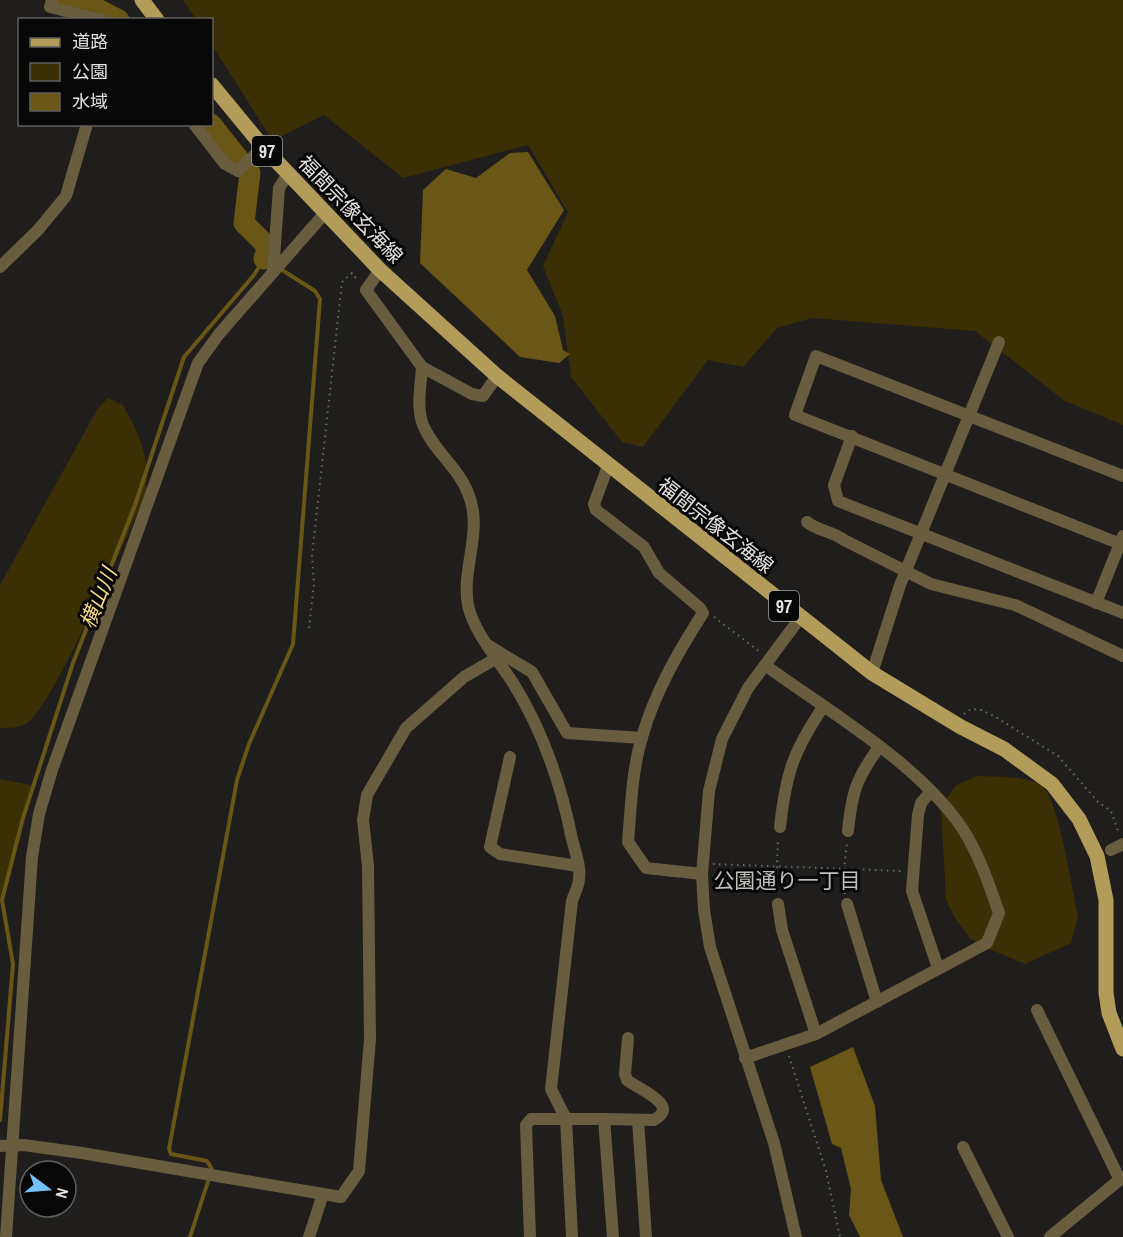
<svg xmlns="http://www.w3.org/2000/svg" width="1123" height="1237" viewBox="0 0 1123 1237" font-family="'Archivo Narrow','Noto Sans JP',sans-serif">
  <style>
    .green { fill: #3b2f06 }
    .water { fill: #6a5616 }
    .lines { fill: none; stroke-linecap: round; stroke-linejoin: round }
    .stream { stroke: #6a5616; stroke-width: 4 }
    .river { stroke: #6a5616; stroke-width: 21 }
    .path { stroke: #6b6a68; stroke-width: 2; stroke-dasharray: 1.5 4.5; stroke-linecap: butt }
    .minor { stroke: #685d3f; stroke-width: 12 }
    .major { stroke: #b39c5a; stroke-width: 15 }
    .minor-bridge { stroke: #685d3f; stroke-width: 12 }
    .labels { text-anchor: middle; dominant-baseline: central; stroke-width: 6; stroke-linejoin: round; paint-order: stroke }
    .shield { fill: #090808; stroke: #a1a09e; stroke-width: 1.5 }
    .shield-label { font-size: 18px; font-weight: bold; fill: #e2e1df }
    .street-label { font-size: 20px; fill: #e2e1df; stroke: #090808 }
    .water-label { font-size: 21px; font-style: italic; fill: #f9dc88; stroke: #090808 }
    .neighbourhood-label { font-size: 21px; fill: #c0bfbc; stroke: #090808 }
  </style>
  <rect width="100%" height="100%" fill="#1f1e1c"/>
  <g class="green">
    <path d="M183,0h940v425l-58,-24 -90,-70 -163,-13 -35,10 -34,39 -35,-7 -65,87 -21,-5 -51,-65 -8,-61 -20,-50 25,-54 -40,-67 -125,33 -79,-63 -42,21 -13,-1 -57,-90v-25l-16,-1z"/>
    <path d="M108,398l15,7c17,30 30,59 21,93 -17,37 -92,210 -117,225 -7,5 -19,5 -27,5v-143l98,-177z"/>
    <path d="M977,776c19,1 48,-1 65,10 17,13 30,105 36,130l-7,27 -46,21 -43,-18 -12,-8 -15,-20 -9,-18 -5,-94 14,-20z"/>
    <path d="M0,779l31,6 -31,116v104z"/>
  </g>
  <g class="water">
    <path d="M528,152l36,58 -37,60 28,46 8,34 7,4 -11,9 -39,-6 -100,-94 3,-73 23,-21 30,9 34,-25z"/>
    <path d="M853,1047l22,59 6,74 22,57h-43l-11,-22 2,-26 -10,-41 -9,-4 -22,-77z"/>
  </g>
  <g class="lines">
    <g class="stream">
      <path d="M0,1120l13,-156 -11,-64 21,-82 50,-155 62,-158 49,-148 70,-82 10,-16 7,4"/>
      <path d="M190,1237l22,-68 -5,-8 -36,-7 -2,-5 68,-369 12,-36 44,-100 27,-345 -5,-8 -36,-23"/>
    </g>
    <g class="river">
      <path d="M64,0l30,7 25,13"/>
      <path d="M211,124l39,49 -6,50 20,20 3,6 -3,10"/>
    </g>
    <g class="path">
      <path d="M714,617l46,35"/>
      <path d="M309,628l5,-44 -2,-28 30,-274 10,-9 6,8"/>
      <path d="M964,714l7,-5 10,1 13,6 64,40 40,46 13,9 8,23"/>
      <path d="M713,864l190,7"/>
      <path d="M776,892l2,-54"/>
      <path d="M845,894l-1,-25 3,-27"/>
      <path d="M789,1056l37,115 14,66"/>
    </g>
    <g class="minor">
      <path d="M52,0l-2,7 51,13"/>
      <path d="M194,124l31,40 13,7 25,-24"/>
      <path d="M0,267l38,-37 28,-34 21,-72"/>
      <path d="M380,270l-14,20 56,77 50,27 11,2 14,-20"/>
      <path d="M273,272l6,-84 9,-14"/>
      <path d="M422,367c-1,18 -6,40 1,58 10,25 35,42 45,68 16,38 -7,75 0,112 5,26 31,56 45,78 30,48 48,101 59,156 3,12 9,28 7,40 0,7 -5,15 -7,22l-21,188 15,30 6,118"/>
      <path d="M852,436l-18,49 4,16 285,112"/>
      <path d="M608,466l-14,38 2,6 48,37 15,26 41,35 3,5c-25,39 -48,79 -61,124 -10,33 -11,70 -14,105l18,26 56,6"/>
      <path d="M1123,476l-307,-120 -21,59 328,130"/>
      <path d="M807,522c11,9 25,9 37,18l87,44 84,21 108,51"/>
      <path d="M1096,603l27,-67"/>
      <path d="M489,646l43,26 35,61 75,5"/>
      <path d="M872,673l28,-88 99,-243"/>
      <path d="M510,757l-20,90 10,7 78,12"/>
      <path d="M931,791l-10,12 -3,12 -6,76 26,77"/>
      <path d="M780,827c6,-54 13,-75 43,-120"/>
      <path d="M848,831c4,-39 8,-52 31,-84"/>
      <path d="M778,904l4,26 34,104"/>
      <path d="M847,904l30,98"/>
      <path d="M1037,1010l83,170"/>
      <path d="M745,1058l71,-24 171,-91 12,-30c-10,-29 -20,-59 -37,-85 -44,-65 -134,-117 -197,-163"/>
      <path d="M638,1120l8,117"/>
      <path d="M0,1146l23,-1 59,8 259,44 18,-26 11,-132 -2,-173 -5,-46 4,-25 39,-67 58,-51 31,-18"/>
      <path d="M963,1147l45,90"/>
      <path d="M6,1237l26,-380 7,-43 13,-44 146,-407 21,-29 106,-121"/>
      <path d="M309,1237l14,-43"/>
      <path d="M530,1237l-4,-112 5,-6h73"/>
      <path d="M613,1237l-9,-118 50,1c28,-15 -18,-32 -27,-40l-2,-6 3,-36"/>
      <path d="M796,1237l-22,-94 -64,-196 -6,-37 -2,-36 7,-83 13,-52 26,-51 52,-70"/>
      <path d="M1050,1237l73,-60"/>
    </g>
    <g class="major">
      <path d="M142,0l15,20"/>
      <path d="M212,85l51,62 117,123 117,106 375,297 89,54 43,22 48,35 27,35 18,37 9,44v93l3,20 14,36"/>
    </g>
    <path class="minor-bridge" d="M1111,850l12,-6"/>
  </g>
  <g class="labels">
    <g class="shield">
      <rect x="252" y="136" width="30" height="30" rx="4.5"/>
      <rect x="769" y="591" width="30" height="30" rx="4.5"/>
    </g>
    <g class="shield-label">
      <text x="267" y="151">97</text>
      <text x="784" y="606">97</text>
    </g>
    <g class="street-label">
      <text transform="translate(351 209) rotate(46)">福間宗像玄海線</text>
      <text transform="translate(716 525) rotate(38)">福間宗像玄海線</text>
    </g>
    <g class="water-label">
      <text transform="translate(98 598) rotate(-68)">横山川</text>
    </g>
    <g class="neighbourhood-label">
      <text x="787" y="880">公園通り一丁目</text>
    </g>
  </g>
  <rect x="18" y="18" width="195" height="108" fill="#090808" stroke="#605f5e" stroke-width="1.5"/>
  <rect x="30" y="38" width="30" height="9" fill="#b39c5a" stroke="#605f5e" stroke-width="1.5"/>
  <text x="72" y="48" font-size="18" fill="#e2e1df">道路</text>
  <rect x="30" y="63" width="30" height="18" fill="#3b2f06" stroke="#605f5e" stroke-width="1.5"/>
  <text x="72" y="78" font-size="18" fill="#e2e1df">公園</text>
  <rect x="30" y="93" width="30" height="18" fill="#6a5616" stroke="#605f5e" stroke-width="1.5"/>
  <text x="72" y="108" font-size="18" fill="#e2e1df">水域</text>
  <g transform="translate(48 1189) rotate(106)"><circle r="28" fill="#090808" stroke="#605f5e" stroke-width="1.5"/>
  <path d="M0-4.5L10 22L0 15L-10 22Z" fill="#75c0f6"/>
  <text y="-9" font-size="16" font-weight="bold" text-anchor="middle" fill="#e2e1df">N</text>
  </g>
</svg>
